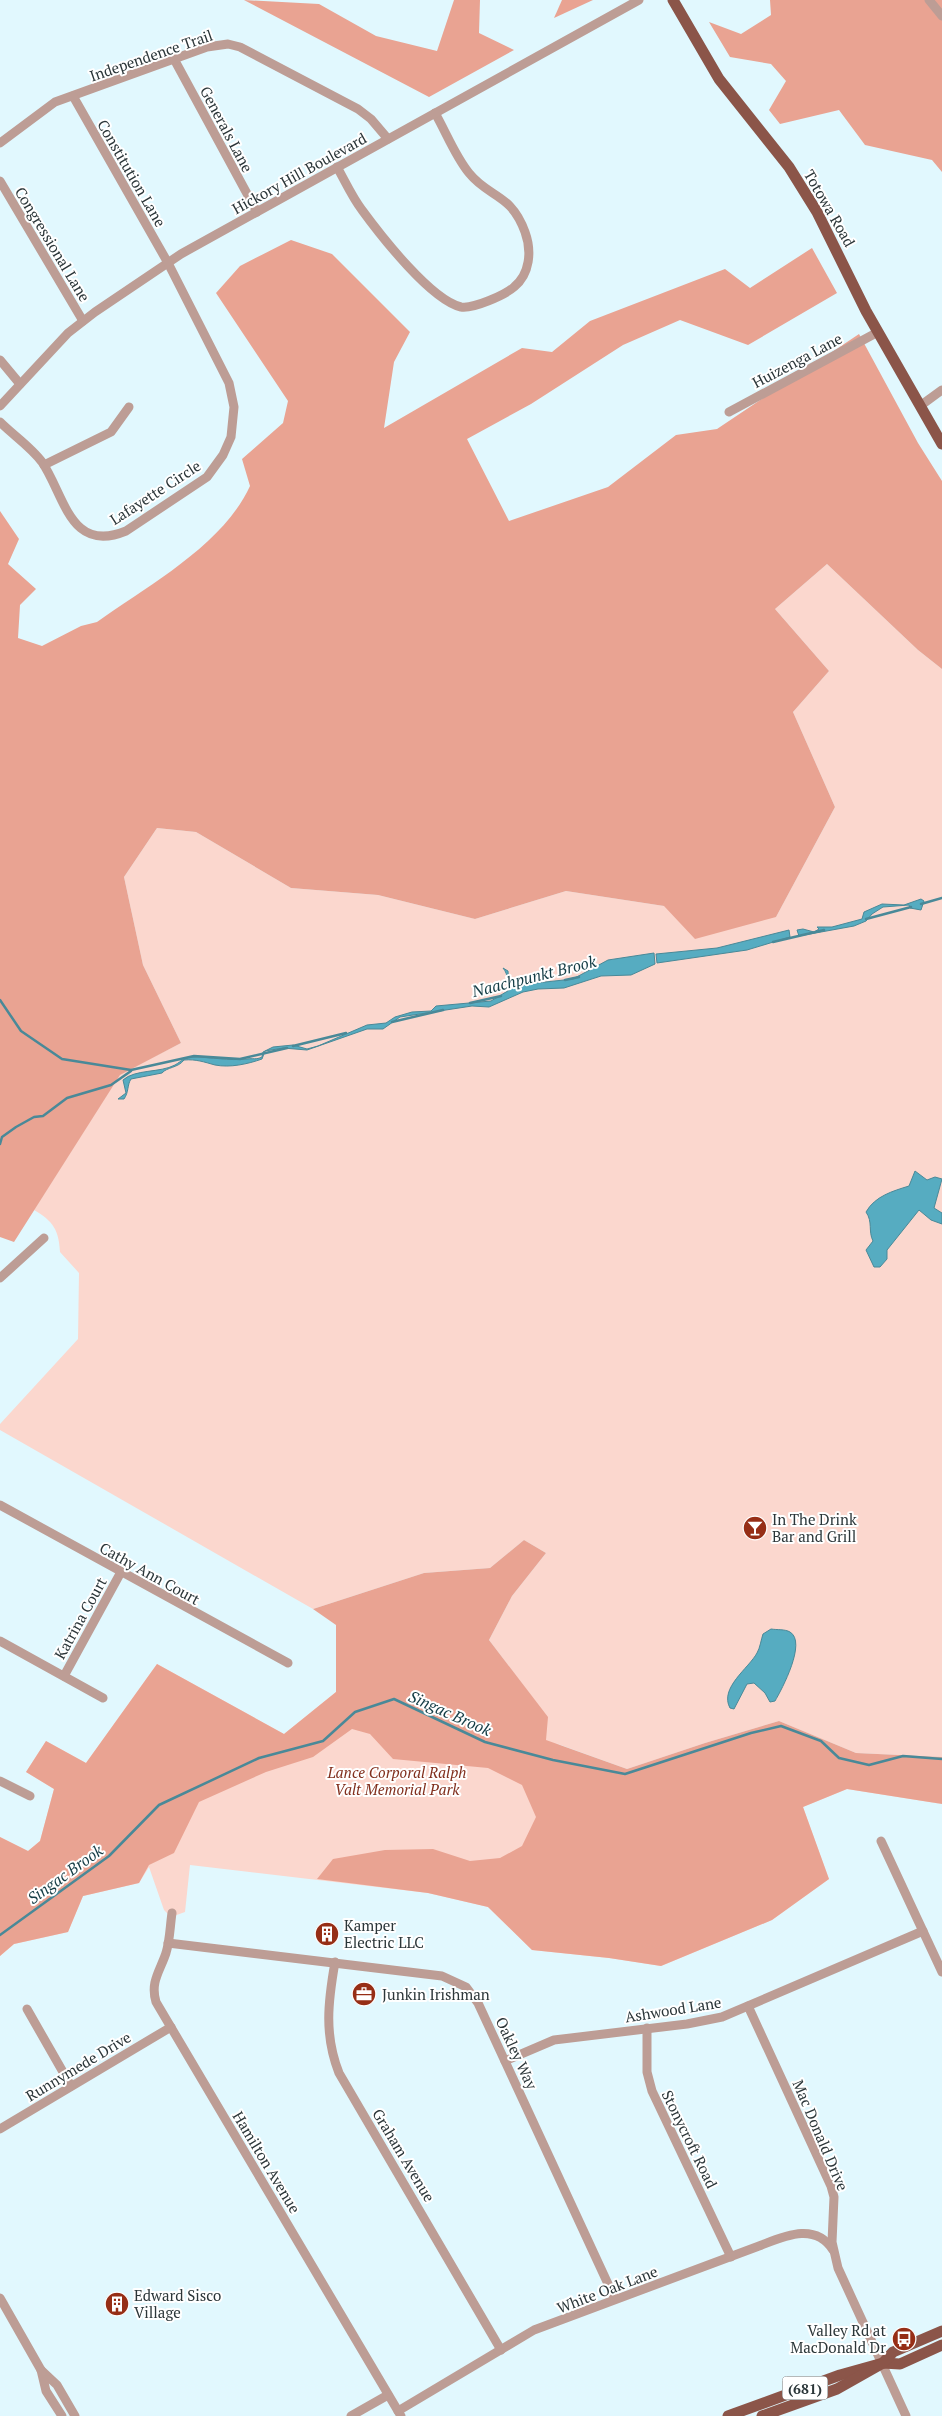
<svg xmlns="http://www.w3.org/2000/svg" width="942" height="2416" viewBox="0 0 942 2416" font-family="'PT Serif',serif">
  <style>
    .green { fill: #fbd7ce }
    .forest { fill: #e9a392 }
    .water { fill: #56acc1; stroke: #498998 }
    .lines { fill: none; stroke-linecap: round; stroke-linejoin: round }
    .stream { stroke: #498998; stroke-width: 2.5 }
    .minor { stroke: #bd9d95; stroke-width: 9 }
    .major { stroke: #8b5549; stroke-width: 11 }
    .labels { text-anchor: middle; dominant-baseline: central; stroke-width: 4; stroke-linejoin: round; paint-order: stroke }
    .shield { fill: #fff; stroke: #6b7274; stroke-width: 1 }
    .shield-label { font-size: 14px; font-weight: bold; fill: #2b3639 }
    .street-label { font-size: 15px; fill: #2b3639; stroke: #fff }
    .poi-label { font-size: 15px; fill: #2b3639; stroke: #fff; text-anchor: start }
    .park-label { font-size: 15px; font-style: italic; fill: #812f1d; stroke: #fff }
    .water-label { font-size: 16px; font-style: italic; fill: #143c45; stroke: #fff }
  </style>
  <rect width="100%" height="100%" fill="#e1f8fe"/>
  <path class="green" d="M827,564l91,86 24,19v1088l-86,-4 -77,-32 -74,22 -78,26 -72,-26 70,31 65,-21 252,51 -95,-15 -44,18 26,72 -57,41 -111,46 -52,-8 -77,-8 -44,-43 -60,-14 -238,-28 -5,47 -14,5 -7,-7 -15,-43 -10,16 -56,13 -15,36 -54,12 -14,12v-119l28,14 12,-10 14,-52 -28,-17 20,-31 40,22 71,-99 127,70 52,-42v-67l212,93 -59,-78 23,-44 34,-43 -22,-13 -34,28 -66,5 -111,36 -313,-179v-6l78,-85 1,-66 -19,-21c-1,-22 -7,-31 -26,-42l86,-136 61,-31 -38,-78 -19,-88 33,-49 39,4 95,56 87,7 97,24 91,-28 98,15 112,11 59,-110 -42,-95 36,-41 -54,-62z"/>
  <g class="forest">
    <path d="M244,0l75,4 57,32 61,15 17,-51h26l-1,33 35,17 -85,47z"/>
    <path d="M562,0h31l-39,18z"/>
    <path d="M770,0h172v172l-10,-12 -67,-15 -26,-35 -59,14 -11,-14 17,-29 -15,-17 -41,-7 -21,-35 32,12 30,-19z"/>
    <path d="M291,240l41,14 78,78 -16,30 -10,66 138,-80 30,4 38,-31 135,-52 25,19 62,-40 25,45 -89,52 -68,-25 -57,25 -92,59 -64,35 42,82 99,-34 68,-52 41,-6 142,-95 59,109 24,38v188l-24,-19 -91,-86 -52,45 54,62 -36,41 42,95 -59,110 -81,22 -31,-33 -98,-15 -91,28 -97,-24 -87,-7 -95,-56 -39,-4 -33,49 19,88 38,78 -61,32 -106,167 -14,-5v-726l19,28 -11,25 28,25 -16,16 -2,33 24,8 39,-20 16,-4c52,-37 126,-77 153,-136l-8,-27 41,-36 5,-22 -72,-108 24,-27z"/>
    <path d="M524,1540l22,13 -34,43 -23,44 59,77 -2,23 81,29 78,-26 74,-22 77,32 86,4v47l-95,-15 -44,18 26,72 -57,41 -111,46 -52,-8 -77,-8 -44,-43 -60,-14 -111,-14 16,-20 52,-9 48,-1 37,12 30,-3 22,-12 14,-29 -14,-32 -34,-17 -95,-9 -23,-25 -18,-5 -39,28 -47,15 -67,30 -25,51 -25,12 -10,18 -56,13 -15,36 -54,12 -14,12v-119l28,14 12,-10 14,-52 -28,-17 20,-31 40,22 71,-99 127,70 52,-42v-67l-23,-16 111,-36 66,-5z"/>
  </g>
  <g class="water">
    <path d="M921,899l3,2 -3,9 -11,-2 -1,-3 -26,2 -11,7 -6,7 -12,5 -55,10 -2,-6 6,-1 11,3 5,-3 -2,-2h15l30,-8 2,-7 18,-8 22,1z"/>
    <path d="M789,930l1,7 -43,13 -90,13 -1,-9 61,-6z"/>
    <path d="M654,953l1,11 -24,11 -30,1 -37,12 -26,1 -15,3 -34,15 -17,-1 -72,11 -17,12h-16l-60,21 -24,-2 -18,3 -3,8c-14,5 -32,9 -47,6 -11,-3 -19,-6 -31,-5 -6,8 -17,7 -22,13l-31,6c-4,6 -2,13 -7,20h-6l8,-6 -3,-13c12,-11 37,-7 52,-15 7,-4 9,-8 18,-8 19,0 35,4 54,2 6,-1 9,1 15,-2l1,-5 10,-5 20,-2 14,4 11,-3 49,-21 19,-2 9,-6 17,-5 19,-1 5,-5 55,-5 20,-12c-5,-7 -2,-14 -8,-21l5,3 1,15 5,1 22,-4 37,-4 35,-19z"/>
    <path d="M915,1171l12,9 8,-3 7,2 -8,29 8,5v11l-11,-4 -12,-10 -32,40v9l-7,8h-6l-8,-17 7,-9c-5,-10 0,-19 -7,-29 9,-16 27,-21 43,-26z"/>
    <path d="M771,1629c6,1 14,0 19,3 17,10 -8,57 -15,69l-5,1 -5,-9 -11,-10 -7,1 -13,25 -4,-1c-11,-20 19,-40 27,-55 3,-5 4,-13 6,-19z"/>
  </g>
  <g class="lines">
    <g class="stream">
      <path d="M921,904l21,-6"/>
      <path d="M866,919l45,-12"/>
      <path d="M773,942l51,-12"/>
      <path d="M565,980l14,-3"/>
      <path d="M0,1000l21,31 41,28 69,11 63,-14 46,3 47,-11"/>
      <path d="M470,1003l31,-7"/>
      <path d="M392,1022l51,-12"/>
      <path d="M293,1046l53,-13"/>
      <path d="M0,1144l2,-7 14,-10 18,-10 9,-1 24,-18 44,-13 20,-14"/>
      <path d="M0,1935l109,-79 50,-51 100,-47 64,-17 32,-29 39,-13 91,43 68,18 72,14 126,-41 30,-7 40,15 18,17 30,7 34,-9 39,3"/>
    </g>
    <g class="minor">
      <path d="M929,0l13,16"/>
      <path d="M174,59l83,153"/>
      <path d="M0,143l55,-41 152,-55 21,-3 12,3 118,62 13,10 17,20"/>
      <path d="M337,167c8,14 15,30 25,43 19,26 69,90 99,97 12,2 44,-12 53,-20 16,-13 18,-36 11,-55 -14,-39 -36,-34 -56,-59 -14,-17 -23,-41 -34,-60"/>
      <path d="M0,181l83,140"/>
      <path d="M0,360l20,24"/>
      <path d="M0,406l68,-73 27,-21 86,-58 458,-254"/>
      <path d="M920,406l22,-16"/>
      <path d="M729,412l149,-80"/>
      <path d="M0,422c13,13 31,25 42,40 23,34 28,92 84,69l81,-54 16,-22 8,-18 3,-30 -5,-24 -61,-120 -95,-167"/>
      <path d="M44,465l67,-33 18,-25"/>
      <path d="M0,1278l44,-40"/>
      <path d="M0,1505l288,158"/>
      <path d="M0,1641l103,57"/>
      <path d="M64,1676l57,-104"/>
      <path d="M0,1781l30,15"/>
      <path d="M881,1841l61,131"/>
      <path d="M172,1913c-2,13 -2,27 -6,40 -6,18 -16,29 -10,49l245,414"/>
      <path d="M168,1943l274,33 24,11 12,16 137,296"/>
      <path d="M335,1962c-7,40 -11,73 4,111l162,277"/>
      <path d="M748,2006l83,180 3,11 -2,45 6,26 68,148"/>
      <path d="M27,2009l44,77"/>
      <path d="M647,2028v44l5,19 79,166"/>
      <path d="M505,2061l49,-21 133,-16 35,-7 201,-86"/>
      <path d="M0,2129l171,-102"/>
      <path d="M0,2298l41,72"/>
      <path d="M398,2411l136,-81 225,-84c26,-10 56,-24 74,4"/>
      <path d="M62,2416l-16,-25 -5,-21 16,15 18,31"/>
      <path d="M351,2416l37,-21"/>
    </g>
    <g class="major">
      <path d="M673,0l46,79 70,88 28,45 49,99 76,133"/>
      <path d="M728,2416l112,-41 43,-12 17,1 42,-19"/>
      <path d="M762,2416l75,-27 46,-26 10,-11 49,-21"/>
    </g>
  </g>
  <defs>
    <g id="bar-disc" transform="scale(1.25)"><circle r="9.5" fill="#962e16" stroke="#fff"/><path d="M-6-5H6L.8 .8V4.5H3.5V6h-7V4.5H-.8V.8Z" fill="#fff"/></g>
    <g id="building-disc" transform="scale(1.25)"><circle r="9.5" fill="#962e16" stroke="#fff"/><path d="M-4-6H4V6H1V3H-1V6H-4ZM-2.5-4.3h1.7v1.8h-1.7ZM.8-4.3h1.7v1.8H.8ZM-2.5-1h1.7V.8h-1.7ZM.8-1h1.7V.8H.8Z" fill="#fff"/></g>
    <g id="office-disc" transform="scale(1.25)"><circle r="9.5" fill="#962e16" stroke="#fff"/><path d="M-6-3h4V-5.5h4V-3h4V5H-6ZM-1-4.5V-3h2v-1.5ZM-6 0V1H6V0Z" fill="#fff"/></g>
    <g id="bus-disc" transform="scale(1.25)"><circle r="9.5" fill="#962e16" stroke="#fff"/><path d="M-5-6H5V4H4V6H2V4H-2V6H-4V4H-5ZM-3.5-4V0h7V-4ZM-3.5 1.2v1.5H-2V1.2ZM2 1.2v1.5H3.5V1.2Z" fill="#fff"/></g>
  </defs>
  <g fill-rule="evenodd">
    <use href="#bar-disc" x="755" y="1528"/>
    <use href="#building-disc" x="327" y="1934"/>
    <use href="#office-disc" x="364" y="1994"/>
    <use href="#building-disc" x="117" y="2304"/>
    <use href="#bus-disc" x="904" y="2339"/>
  </g>
  <g class="labels">
    <rect class="shield" x="782.5" y="2376.5" width="45" height="23" rx="4"/>
    <g class="shield-label">
      <text x="805" y="2388">(681)</text>
    </g>
    <g class="street-label">
      <text transform="translate(151 55) rotate(-19)">Independence Trail</text>
      <text transform="translate(227 129) rotate(62)">Generals Lane</text>
      <text transform="translate(132 173) rotate(60)">Constitution Lane</text>
      <text transform="translate(299 173) rotate(-29)">Hickory Hill Boulevard</text>
      <text transform="translate(830 208) rotate(60)">Totowa Road</text>
      <text transform="translate(53 244) rotate(59)">Congressional Lane</text>
      <text transform="translate(797 360) rotate(-28)">Huizenga Lane</text>
      <text transform="translate(155 492) rotate(-33)">Lafayette Circle</text>
      <text transform="translate(150 1573) rotate(29)">Cathy Ann Court</text>
      <text transform="translate(80 1618) rotate(-61)">Katrina Court</text>
      <text transform="translate(673 2009) rotate(-9)">Ashwood Lane</text>
      <text transform="translate(517 2053) rotate(65)">Oakley Way</text>
      <text transform="translate(78 2066) rotate(-31)">Runnymede Drive</text>
      <text transform="translate(821 2135) rotate(67)">Mac Donald Drive</text>
      <text transform="translate(690 2139) rotate(64)">Stonycroft Road</text>
      <text transform="translate(404 2155) rotate(59)">Graham Avenue</text>
      <text transform="translate(267 2162) rotate(59)">Hamilton Avenue</text>
      <text transform="translate(607 2289) rotate(-21)">White Oak Lane</text>
    </g>
    <g class="poi-label">
      <text x="772" y="1519">In The Drink<tspan x="772" dy="17">Bar and Grill</tspan></text>
      <text x="344" y="1925">Kamper<tspan x="344" dy="17">Electric LLC</tspan></text>
      <text x="382" y="1994">Junkin Irishman</text>
      <text x="134" y="2295">Edward Sisco<tspan x="134" dy="17">Village</tspan></text>
      <text x="886" y="2330" text-anchor="end">Valley Rd at<tspan x="886" dy="17">MacDonald Dr</tspan></text>
    </g>
    <g class="park-label">
      <text x="397" y="1772">Lance Corporal Ralph<tspan x="397" dy="17">Valt Memorial Park</tspan></text>
    </g>
    <g class="water-label">
      <text transform="translate(534 976) rotate(-14)">Naachpunkt Brook</text>
      <text transform="translate(450 1713) rotate(24)">Singac Brook</text>
      <text transform="translate(65 1874) rotate(-36)">Singac Brook</text>
    </g>
  </g>
</svg>
